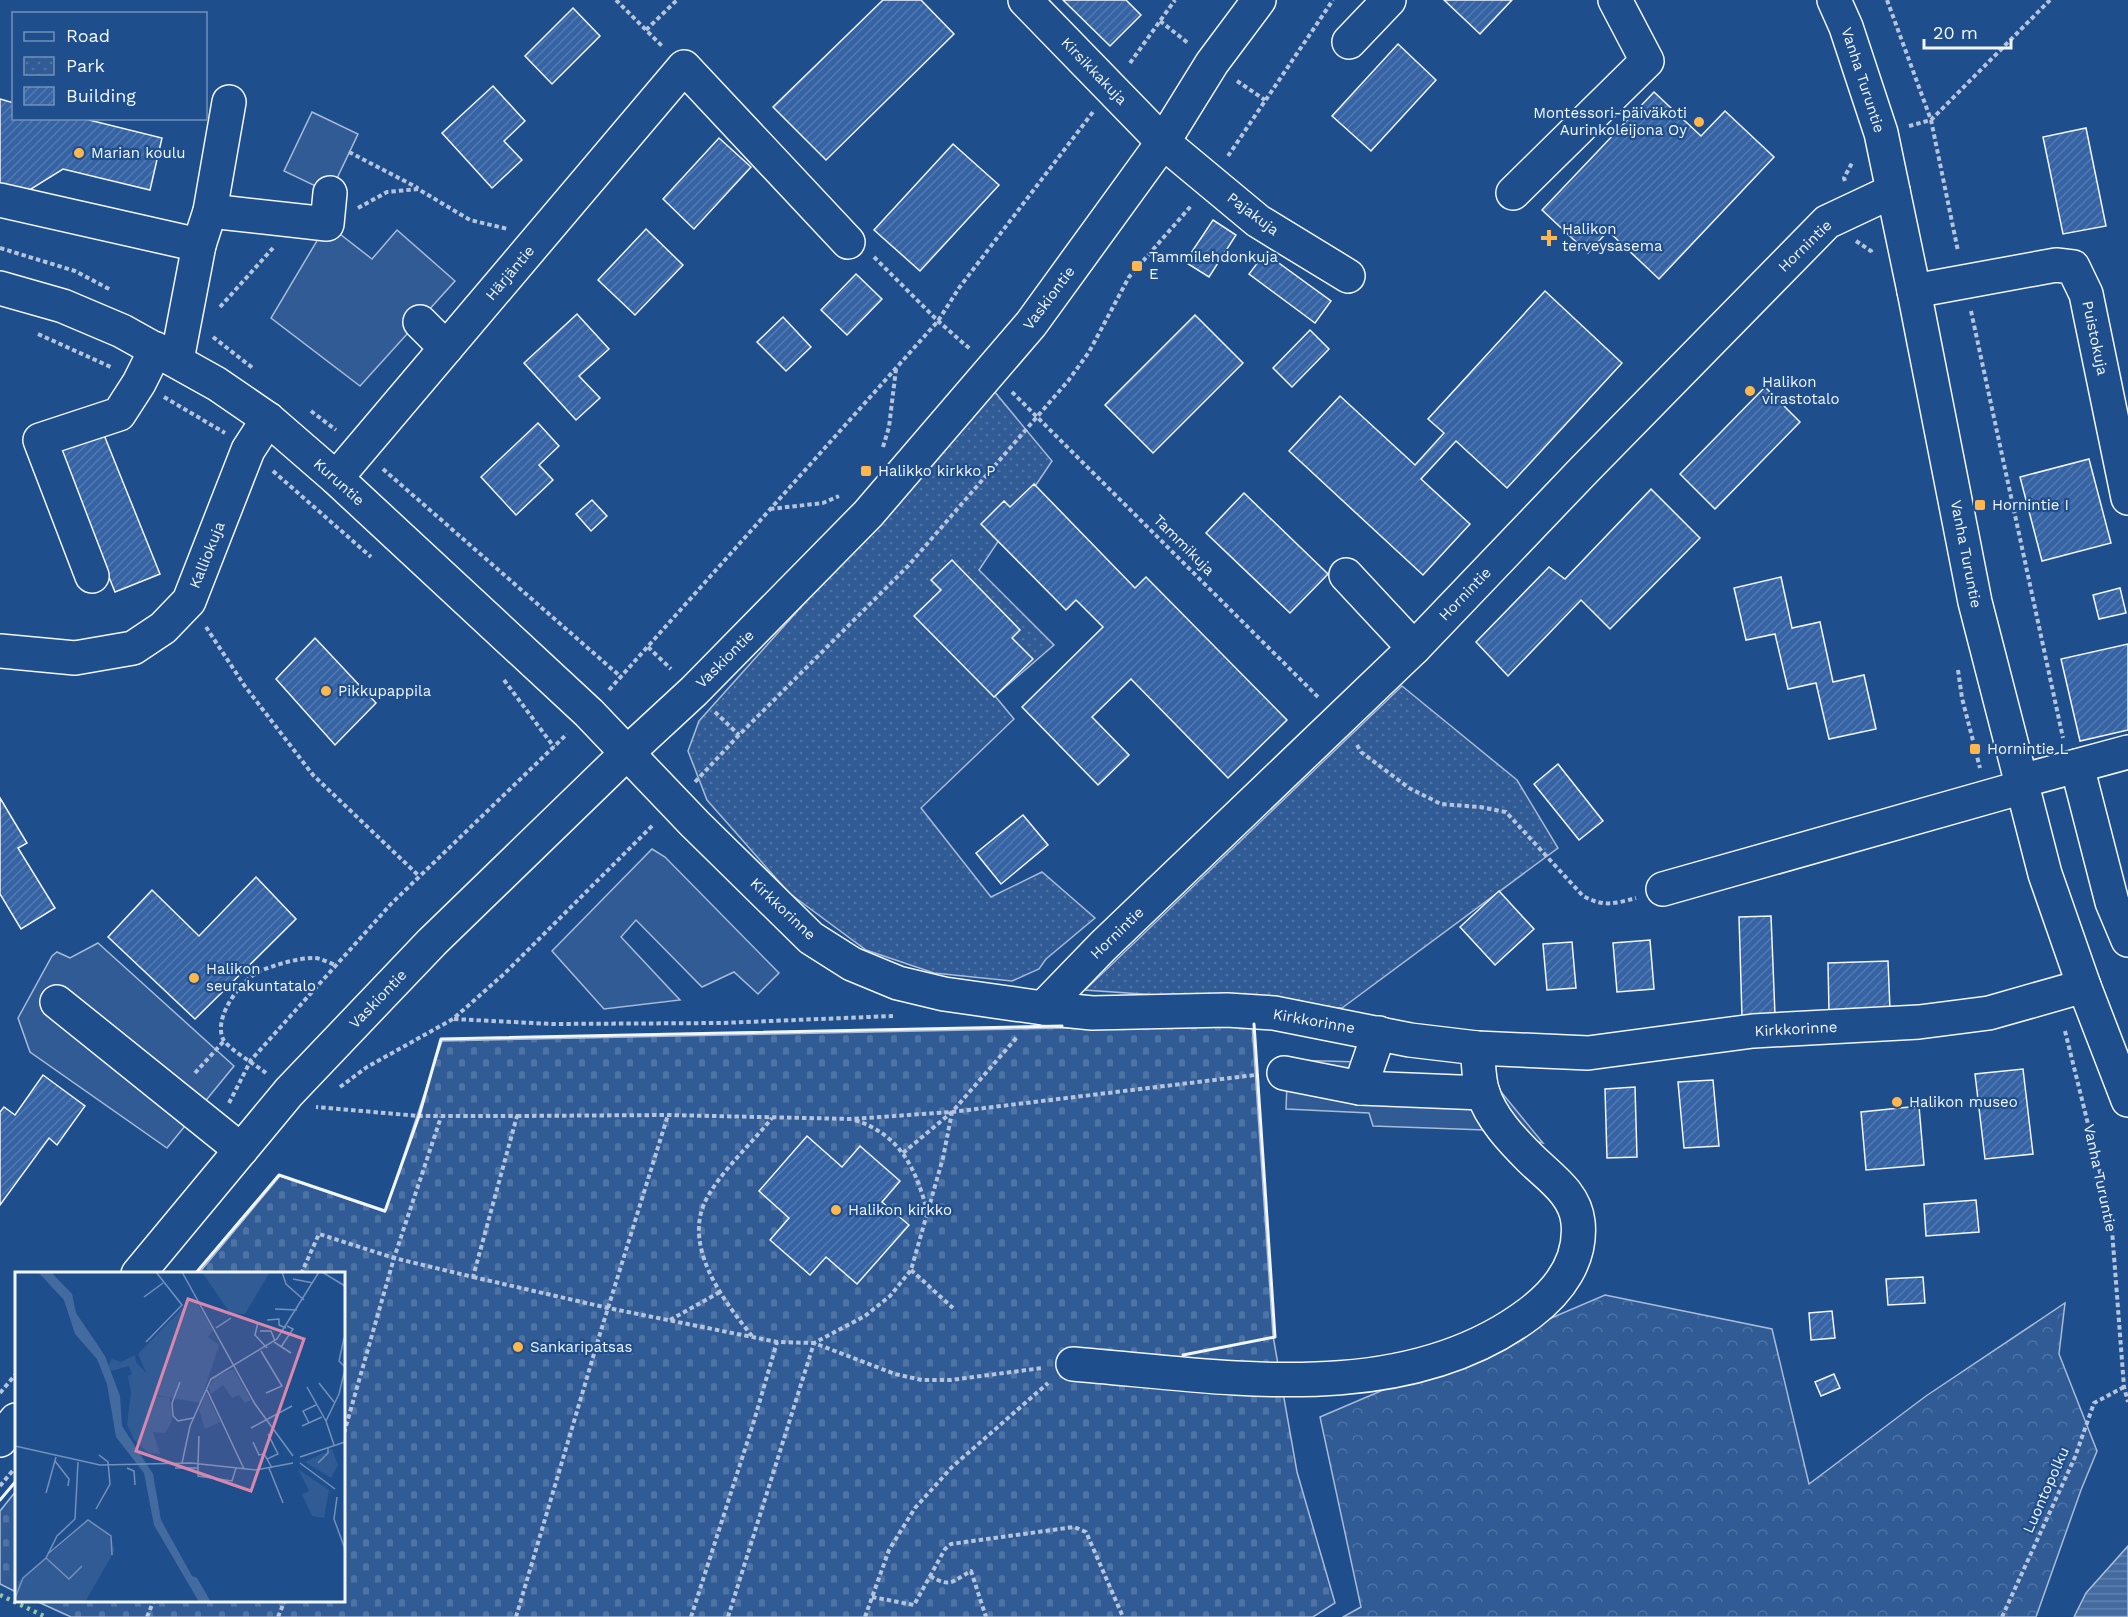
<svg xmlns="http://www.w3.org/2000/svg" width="2128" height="1617" viewBox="0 0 2128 1617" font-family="'Work Sans',sans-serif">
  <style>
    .forest { fill: url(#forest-crowns); stroke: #a8bbd7; stroke-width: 1.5 }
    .cemetery { fill: url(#cemetery-stones); stroke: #a8bbd7; stroke-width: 1.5 }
    .park { fill: url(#park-dots); stroke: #a8bbd7; stroke-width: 1.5 }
    .pitch { fill: #305b95; stroke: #a8bbd7; stroke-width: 1.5 }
    .water { fill: url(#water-rules); stroke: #a8bbd7; stroke-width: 1.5 }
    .building { fill: url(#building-hatch); stroke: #f2f6ff; stroke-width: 1.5 }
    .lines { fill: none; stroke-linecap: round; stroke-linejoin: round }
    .minor-casing { stroke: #f2f6ff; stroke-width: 36 }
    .major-casing { stroke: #f2f6ff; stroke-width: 36 }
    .path { stroke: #b3c4dc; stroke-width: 4; stroke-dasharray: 4.5 3; stroke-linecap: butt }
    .minor { stroke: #1f4e8c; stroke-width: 33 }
    .major { stroke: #1f4e8c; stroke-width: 33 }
    .hedge { stroke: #97c8a6; stroke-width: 4.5; stroke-dasharray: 3 4.5; stroke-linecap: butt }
    .wall { stroke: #f2f6ff; stroke-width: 3 }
    .poi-dot { fill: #ffb74d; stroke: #1f4e8c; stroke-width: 2 }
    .labels { text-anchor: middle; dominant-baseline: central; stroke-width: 4.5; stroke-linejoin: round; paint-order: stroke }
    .street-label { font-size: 15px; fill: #f2f6ff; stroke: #1f4e8c }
    .poi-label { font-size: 15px; fill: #f2f6ff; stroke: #1f4e8c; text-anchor: start }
    .inset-road { fill: none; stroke: #7391ba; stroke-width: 1.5 }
    .view { fill: #da87ad; fill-opacity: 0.15; stroke: #da87ad; stroke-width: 3 }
    .inset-edge { fill: none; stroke: #f2f6ff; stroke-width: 3 }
  </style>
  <defs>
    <pattern id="forest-crowns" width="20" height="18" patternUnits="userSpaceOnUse" patternTransform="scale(1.5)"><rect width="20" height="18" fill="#305b95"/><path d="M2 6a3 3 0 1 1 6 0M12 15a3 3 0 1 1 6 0" fill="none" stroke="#4e73a5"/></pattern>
    <pattern id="cemetery-stones" width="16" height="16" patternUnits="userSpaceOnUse" patternTransform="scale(1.5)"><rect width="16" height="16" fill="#305b95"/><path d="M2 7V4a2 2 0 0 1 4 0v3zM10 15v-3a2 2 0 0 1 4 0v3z" fill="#4e73a5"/></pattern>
    <pattern id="park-dots" width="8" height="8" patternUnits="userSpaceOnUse" patternTransform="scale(1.5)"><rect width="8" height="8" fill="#305b95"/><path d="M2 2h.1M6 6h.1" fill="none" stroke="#4e73a5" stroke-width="1.8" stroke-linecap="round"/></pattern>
    <pattern id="water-rules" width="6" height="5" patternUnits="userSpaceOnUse" patternTransform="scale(1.5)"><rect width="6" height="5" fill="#446ba0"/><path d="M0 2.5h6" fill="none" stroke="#5f81ae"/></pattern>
    <pattern id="building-hatch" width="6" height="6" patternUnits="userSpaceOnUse" patternTransform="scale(1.5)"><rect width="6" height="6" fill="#3563a3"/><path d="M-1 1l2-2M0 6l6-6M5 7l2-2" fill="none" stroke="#537ab1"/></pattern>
  </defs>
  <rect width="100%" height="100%" fill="#1f4e8c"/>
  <path class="forest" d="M1605,1295l167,34 37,155 117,-88 139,-93 -6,51 38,97 -16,39 -45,127h-693l18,-10 -41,-190z"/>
  <g class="cemetery">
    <path d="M1252,1024l21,312 24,136 38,131 -22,14h-1242l-35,-16 308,-1v-326l-145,-1 81,-97 105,36 57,-171z"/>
    <path d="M16,1491v101l-16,-8v-73z"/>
  </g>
  <g class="park">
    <path d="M994,391l58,70 -73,109 75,75 -59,51 19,23 -93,89 70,89 51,-25 53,46 -49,41 -7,10 -27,12 -78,-8 -68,-23 -77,-57 -82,-93 -19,-49 11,-30z"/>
    <path d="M1402,686l115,94 41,68 -216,160 -257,-18z"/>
  </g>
  <g class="pitch">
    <path d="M312,112l46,22 -28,59 -46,-22z"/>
    <path d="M327,224l45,35 25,-29 58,51 -95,105 -89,-68z"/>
    <path d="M652,849l13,8 114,116 -21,21 -24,-22 -32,15 -66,-67 -15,17 59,63 -76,9 -52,-58z"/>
    <path d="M98,943l136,123 -67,82 -137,-96 -12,-34 34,-62 5,-4 13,6z"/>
    <path d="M1288,1060l73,2 23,20 113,5 46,56 -58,-13 -112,-4 -4,-13 -83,-4z"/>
  </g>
  <path class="water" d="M2128,1546v71h-54l12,-24z"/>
  <g class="building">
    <path d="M883,0h38l33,34 -128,126 -53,-53z"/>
    <path d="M1063,0h63l15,15 -31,31z"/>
    <path d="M1444,0h68l-32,34z"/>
    <path d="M573,8l27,28 -48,48 -27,-28z"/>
    <path d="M1398,44l38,36 -65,71 -39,-35z"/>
    <path d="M493,86l32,35 -21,20 18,19 -30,28 -50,-55z"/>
    <path d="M1654,92l47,44 24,-25 49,46 -115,122 -51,-48 -20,22 -46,-43z"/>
    <path d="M0,99l14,4v15h67l81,20 -12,52 -87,-21 -40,25 -23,-5z"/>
    <path d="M2086,128l20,98 -43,8 -20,-97z"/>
    <path d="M719,138l32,29 -57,62 -31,-30z"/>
    <path d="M953,144l46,41 -79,86 -46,-41z"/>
    <path d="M1213,220l23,15 -27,42 -24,-15z"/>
    <path d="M646,229l37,36 -48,50 -37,-35z"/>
    <path d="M1265,253l66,48 -16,22 -66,-49z"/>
    <path d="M856,274l26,25 -35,36 -26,-25z"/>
    <path d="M1545,291l77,72 -115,125 -51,-47 -35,38 49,45 -47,51 -134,-124 51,-55 75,69 29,-32 -16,-14z"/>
    <path d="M577,314l32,35 -30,27 21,22 -24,22 -52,-57z"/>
    <path d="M1195,315l48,48 -90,90 -48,-48z"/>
    <path d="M783,317l28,30 -25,24 -29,-29z"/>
    <path d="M1310,330l19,19 -37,38 -19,-19z"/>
    <path d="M1765,387l35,35 -85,87 -35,-35z"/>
    <path d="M538,423l21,23 -20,19 14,15 -37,35 -35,-38z"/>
    <path d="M102,430l58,144 -45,18 -58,-144z"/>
    <path d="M2089,459l22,84 -69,18 -22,-84z"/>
    <path d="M1034,484l101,104 11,-11 141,143 -59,58 -97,-99 -39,38 37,38 -31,30 -76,-78 81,-80 -27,-27 -10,10 -85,-86 23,-23 6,6z"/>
    <path d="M1651,489l49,49 -90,91 -29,-29 -73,76 -32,-34 73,-75 16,12z"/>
    <path d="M1244,493l84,81 -38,39 -84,-80z"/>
    <path d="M592,500l15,16 -16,15 -15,-17z"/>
    <path d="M952,560l68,70 -8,8 21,21 -39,38 -80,-81 27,-26 -10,-10z"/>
    <path d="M1781,577l11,51 28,-6 13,60 31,-7 12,54 -47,10 -13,-56 -28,6 -13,-55 -29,6 -12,-52z"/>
    <path d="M2120,588l6,25 -27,6 -6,-24z"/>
    <path d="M315,638l61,65 -41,42 -59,-66z"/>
    <path d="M2128,644v86l-48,11 -19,-82z"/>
    <path d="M1558,764l45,57 -24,19 -45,-56z"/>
    <path d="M0,798l27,45 -9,5 37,60 -34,21 -21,-35z"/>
    <path d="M1023,815l25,30 -47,39 -25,-31z"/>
    <path d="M256,877l40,42 -101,100 -87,-82 44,-47 47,46z"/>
    <path d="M1499,891l35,38 -39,36 -35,-38z"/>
    <path d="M1771,916l4,99 -33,2 -3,-100z"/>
    <path d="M1650,940l4,49 -37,3 -4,-49z"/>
    <path d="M1572,942l4,46 -29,2 -4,-46z"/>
    <path d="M1888,961l2,49 -61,2 -1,-49z"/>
    <path d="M2023,1069l10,85 -48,5 -10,-85z"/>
    <path d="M43,1075l42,31 -28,39 -8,-7 -49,67v-93l4,-5 11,8z"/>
    <path d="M1713,1080l6,66 -35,2 -6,-66z"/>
    <path d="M1635,1087l2,70 -30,1 -2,-69z"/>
    <path d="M1919,1106l5,59 -58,5 -5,-58z"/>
    <path d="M807,1136l35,31 18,-21 40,35 -18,21 27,23 -52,59 -31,-27 -16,18 -40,-35 19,-22 -30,-27z"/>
    <path d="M1976,1200l3,32 -53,4 -2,-32z"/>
    <path d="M1923,1277l2,26 -37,2 -2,-26z"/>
    <path d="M1832,1311l3,27 -24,2 -2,-27z"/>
    <path d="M1834,1374l6,14 -19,8 -6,-14z"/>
  </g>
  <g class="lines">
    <g class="minor-casing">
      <g id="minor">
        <path d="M1025,0l138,142 95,79 90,55"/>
        <path d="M1834,0l12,27 35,106 33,158 61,311 70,272 39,112 44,114"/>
        <path d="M1349,42l40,-42"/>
        <path d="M1513,193l134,-132 -32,-61"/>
        <path d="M0,200l199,45"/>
        <path d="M210,211l117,13 3,-31"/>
        <path d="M0,288l63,18 59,25 95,53 51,35 68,59 253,235 106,111 116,114 41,26 46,19 46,11 99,14 49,5 135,-3 47,3 136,27 67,8 111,5 165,-22 166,-9 70,-9 95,-27"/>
        <path d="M1914,291l142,-26 17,2 13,27 42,204"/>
        <path d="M420,322l26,26"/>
        <path d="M177,360l22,-115 11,-34 19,-109"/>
        <path d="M336,478l348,-411 164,175"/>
        <path d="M1346,575l68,73"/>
        <path d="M92,576l-52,-136 79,-26 20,-31 17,-34"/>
        <path d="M0,651l75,7 58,-10 30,-20 26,-27 59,-151 20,-31"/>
        <path d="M2077,766l35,136 16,38"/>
        <path d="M2021,781l107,-29"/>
        <path d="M1663,889l360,-102"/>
        <path d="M57,1002l184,148"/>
        <path d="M1043,1008l60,-62 311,-298 171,-179 242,-247 66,-31"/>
        <path d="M1284,1073l76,15 123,5"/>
        <path d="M1360,1088l19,-55"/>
        <path d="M1073,1364c148,12 329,46 457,-51 29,-22 52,-53 48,-91 -3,-29 -29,-45 -48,-64 -18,-18 -39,-40 -47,-65 -5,-14 -4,-31 -6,-45"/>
      </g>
    </g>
    <g class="major-casing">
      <g id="major">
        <path d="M138,1274l151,-182 143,-150 196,-190 66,-61 174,-177 163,-190 132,-182 49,-79 47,-63"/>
        <path d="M0,1440l16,-20"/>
      </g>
    </g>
    <g class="path">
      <path d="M616,0l46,46"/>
      <path d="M1887,0l44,120 27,131"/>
      <path d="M1160,21l28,22"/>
      <path d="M646,30l31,-30"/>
      <path d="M1130,63l45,-63"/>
      <path d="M1237,81l28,19"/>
      <path d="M1909,126l22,-6 119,-120"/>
      <path d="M349,152l69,36"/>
      <path d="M1228,156l105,-156"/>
      <path d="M1845,181l-1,-3 9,-17"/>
      <path d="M358,208l29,-16 31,-3 52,31 38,9"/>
      <path d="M1856,241l15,10 2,4"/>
      <path d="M0,248l75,23 36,19"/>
      <path d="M874,257l64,64 32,28"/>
      <path d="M220,307l53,-59"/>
      <path d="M1971,311l92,427"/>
      <path d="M38,334l75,34"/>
      <path d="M213,337l41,32"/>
      <path d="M1012,392l307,306"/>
      <path d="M164,397l61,36"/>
      <path d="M311,411l25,19"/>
      <path d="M883,447l6,-20 7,-58"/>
      <path d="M383,469l238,208"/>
      <path d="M273,471l98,86"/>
      <path d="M770,509l53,-6 16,-7"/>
      <path d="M206,627l38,58 69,90 106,101"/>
      <path d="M648,647l23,22"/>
      <path d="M1958,670l4,28 18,70"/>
      <path d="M504,680l50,67"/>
      <path d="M609,690l329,-369 21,-33 134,-176"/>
      <path d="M715,712l24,23"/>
      <path d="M1357,745l4,7 48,36 32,16 39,3 26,5 77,84c20,11 31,8 53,2"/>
      <path d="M695,782l44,-47 169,-169 160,-185 21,-29 40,-75 62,-71"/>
      <path d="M454,1019l98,5 170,-1 171,-7"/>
      <path d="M2065,1031l46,186 13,170 4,15"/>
      <path d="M195,1073l29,-32"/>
      <path d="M266,1073c-10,-8 -39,-25 -43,-34 -10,-22 18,-59 37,-68 15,-6 37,-13 54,-13 7,0 15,5 22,7"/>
      <path d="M340,1087l27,-20 86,-48 51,-45 150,-150"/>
      <path d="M229,1103l22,-43 140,-156 176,-170"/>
      <path d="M517,1116l151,-1 183,4 101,-7 303,-37"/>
      <path d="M855,1120c45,15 60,47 72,90"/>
      <path d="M903,1153l49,-41 66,-76"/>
      <path d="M911,1270l42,38"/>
      <path d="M301,1274l18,-40 75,24 79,19 44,-161h-98l-103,-9"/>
      <path d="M473,1277l135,31 169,34 37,1 81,31 27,6h29l91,-12"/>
      <path d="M670,1320l50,-28"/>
      <path d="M752,1336c-29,-36 -72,-92 -44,-140 17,-29 44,-53 64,-78"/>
      <path d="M0,1393l16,-19"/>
      <path d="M344,1433l50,-175 47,-141"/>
      <path d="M0,1486l14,-17"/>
      <path d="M930,1576c21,12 21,6 41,-5l15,46"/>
      <path d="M872,1597l42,8 31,-56 6,-5 123,-17 12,5 37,85"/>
      <path d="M147,1617l7,-17"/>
      <path d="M278,1617l7,-17"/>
      <path d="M516,1617l83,-280 69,-222"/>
      <path d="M691,1617l63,-196 23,-79"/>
      <path d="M728,1617l86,-274 51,-27 25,-20 21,-26 32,-112 9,-46"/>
      <path d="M865,1617l24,-67 26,-42 37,-41 96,-84"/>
      <path d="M2002,1617l73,-160 19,-54 30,-16"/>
    </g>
    <use href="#minor" class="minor"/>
    <use href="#major" class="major"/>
    <path class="hedge" d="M0,1595l46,22"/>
    <g class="wall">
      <path d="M195,1274l84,-99 106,36 34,-95 22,-77 621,-13"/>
      <path d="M1183,1355l92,-18 -21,-313"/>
      <path d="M0,1500l16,-19"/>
    </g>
  </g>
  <g class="poi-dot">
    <circle cx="1699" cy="122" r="6"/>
    <circle cx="79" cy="153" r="6"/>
    <path d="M1546 229h6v6h6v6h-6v6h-6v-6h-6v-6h6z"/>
    <rect x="1131" y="260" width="12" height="12" rx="3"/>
    <circle cx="1750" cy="391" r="6"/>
    <rect x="860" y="465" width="12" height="12" rx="3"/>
    <rect x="1974" y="499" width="12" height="12" rx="3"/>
    <circle cx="326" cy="691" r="6"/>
    <rect x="1969" y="743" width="12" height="12" rx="3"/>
    <circle cx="194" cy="978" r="6"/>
    <circle cx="1897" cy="1102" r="6"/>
    <circle cx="836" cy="1210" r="6"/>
    <circle cx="518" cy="1347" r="6"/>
  </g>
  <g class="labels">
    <g class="street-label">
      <text transform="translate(1094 71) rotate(46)">Kirsikkakuja</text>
      <text transform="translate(1863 80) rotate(72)">Vanha Turuntie</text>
      <text transform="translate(1253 214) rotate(37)">Pajakuja</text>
      <text transform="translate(1805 246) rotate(-44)">Hornintie</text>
      <text transform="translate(510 273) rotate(-50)">Härjäntie</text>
      <text transform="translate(1049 298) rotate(-53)">Vaskiontie</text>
      <text transform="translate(2095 338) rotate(78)">Puistokuja</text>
      <text transform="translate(339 482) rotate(42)">Kuruntie</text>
      <text transform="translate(1184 545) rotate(45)">Tammikuja</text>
      <text transform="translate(1966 554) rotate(79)">Vanha Turuntie</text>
      <text transform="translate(207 555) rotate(-68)">Kalliokuja</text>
      <text transform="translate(1465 594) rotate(-46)">Hornintie</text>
      <text transform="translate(725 659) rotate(-45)">Vaskiontie</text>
      <text transform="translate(783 909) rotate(43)">Kirkkorinne</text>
      <text transform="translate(1117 933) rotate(-44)">Hornintie</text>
      <text transform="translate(378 999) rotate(-46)">Vaskiontie</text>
      <text transform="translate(1314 1021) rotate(10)">Kirkkorinne</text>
      <text transform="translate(1796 1029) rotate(-3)">Kirkkorinne</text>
      <text transform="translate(2100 1178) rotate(78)">Vanha Turuntie</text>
      <text transform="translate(2046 1490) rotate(-66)">Luontopolku</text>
    </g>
    <g class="poi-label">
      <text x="1687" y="113" text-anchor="end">Montessori-päiväkoti<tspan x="1687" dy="17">Aurinkoleijona Oy</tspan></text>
      <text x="91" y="153">Marian koulu</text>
      <text x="1562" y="229">Halikon<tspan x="1562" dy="17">terveysasema</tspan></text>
      <text x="1149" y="257">Tammilehdonkuja<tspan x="1149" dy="17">E</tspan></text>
      <text x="1762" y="382">Halikon<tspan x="1762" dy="17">virastotalo</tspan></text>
      <text x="878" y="471">Halikko kirkko P</text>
      <text x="1992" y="505">Hornintie I</text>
      <text x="338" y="691">Pikkupappila</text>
      <text x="1987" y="749">Hornintie L</text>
      <text x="206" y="969">Halikon<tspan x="206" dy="17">seurakuntatalo</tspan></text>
      <text x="1909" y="1102">Halikon museo</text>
      <text x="848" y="1210">Halikon kirkko</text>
      <text x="530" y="1347">Sankaripatsas</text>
    </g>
  </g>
  <g transform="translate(15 1272)">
    <rect width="330" height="330" fill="#1f4e8c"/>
    <path d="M317,177l6,16 -7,13 -26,-16zM283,197l31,21 -5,28 -12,-2 -10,-22 7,-3z" fill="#305b95"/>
    <path d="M187,0h68l-25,42 -15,-1zM120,83l1,7 17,18 3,16 14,2 2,24 -7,11 -12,-1 7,22 -11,-1 -15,-13 -7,-16 4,-31 -3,-17 4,-2 -3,-8 -18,5 -3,-5 4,-7 9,3z" fill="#305b95"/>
    <path d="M178,25l20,33 -5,7 11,8 -19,58 -44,-8 -18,-41z" fill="#305b95"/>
    <path d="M218,97l18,31 -6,3 -6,-8 -7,3 -9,-13 -12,9 -2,-7 6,-10zM191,120l14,30 -15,7 -6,-19zM73,249l21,14 6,15 -30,52h-70l3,-20z" fill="#305b95"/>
    <path d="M23,0h13l21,22 4,19 29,43 15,40 2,30 31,48 8,46 31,56 5,2 14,24h-12l-45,-77 -10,-52 -28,-36 -9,-53 -10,-25 -22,-25 -11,-34z" fill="#446ba0"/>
    <path class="inset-road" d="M167,0l73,132 38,52M267,0l4,12 18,16M307,0l23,14M278,7l20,4M129,25l19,-14M260,37l22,1M252,48l12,-1v6l7,3M243,50l-3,13 12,13M201,56l15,-10M245,59h11l4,10M329,66l-5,23 6,6M131,70l36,-37 -26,-33M259,70l17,11M266,75l12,-18 -6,-3M246,79l21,35 -16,7M165,110l-8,21 1,13 5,5 15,-3M304,111l15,19M292,115l19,34M192,118l37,79M294,151l-6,-12 13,-6M287,154l20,-9M236,156l41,-22M253,162l10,20 -11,5 5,9M238,170l6,13 5,-1 3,5M319,173l-8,-24 13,-27 6,-25M0,174l85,19 91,-2 65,7 37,-7M285,185l45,-15M40,189l14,18 -1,7M167,191l8,-37 21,-47 66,-40 42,-67M285,191l35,26M303,191l10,-10v-5M183,192v12l34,5 4,-13M183,192l1,-28M112,196l7,3 1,14M160,196h23M254,196l14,35M31,221l10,-36M322,225l-3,22 11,30M81,237l14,-25 -2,-22 -9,-7M34,281l39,-33 23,16 1,19M31,286l23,21 13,-13M0,326l8,-20 23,-20 11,-22 18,-17 3,-57"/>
    <path class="view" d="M173,27l116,40 -53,152 -115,-40z"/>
    <rect width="330" height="330" class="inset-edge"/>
  </g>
  <rect x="12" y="12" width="195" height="108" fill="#1f4e8c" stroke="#7391ba" stroke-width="1.5"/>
  <rect x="24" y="32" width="30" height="9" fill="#1f4e8c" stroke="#7391ba" stroke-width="1.5"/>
  <text x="66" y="42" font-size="18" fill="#f2f6ff">Road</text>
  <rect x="24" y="57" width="30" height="18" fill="url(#park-dots)" stroke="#7391ba" stroke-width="1.5"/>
  <text x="66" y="72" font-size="18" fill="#f2f6ff">Park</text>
  <rect x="24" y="87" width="30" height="18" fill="url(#building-hatch)" stroke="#7391ba" stroke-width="1.5"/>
  <text x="66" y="102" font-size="18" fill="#f2f6ff">Building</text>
  <path d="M1924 39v9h87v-9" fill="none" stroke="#f2f6ff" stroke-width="3"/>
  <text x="1933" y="39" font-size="18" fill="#f2f6ff" stroke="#1f4e8c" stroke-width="4.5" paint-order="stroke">20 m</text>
</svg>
